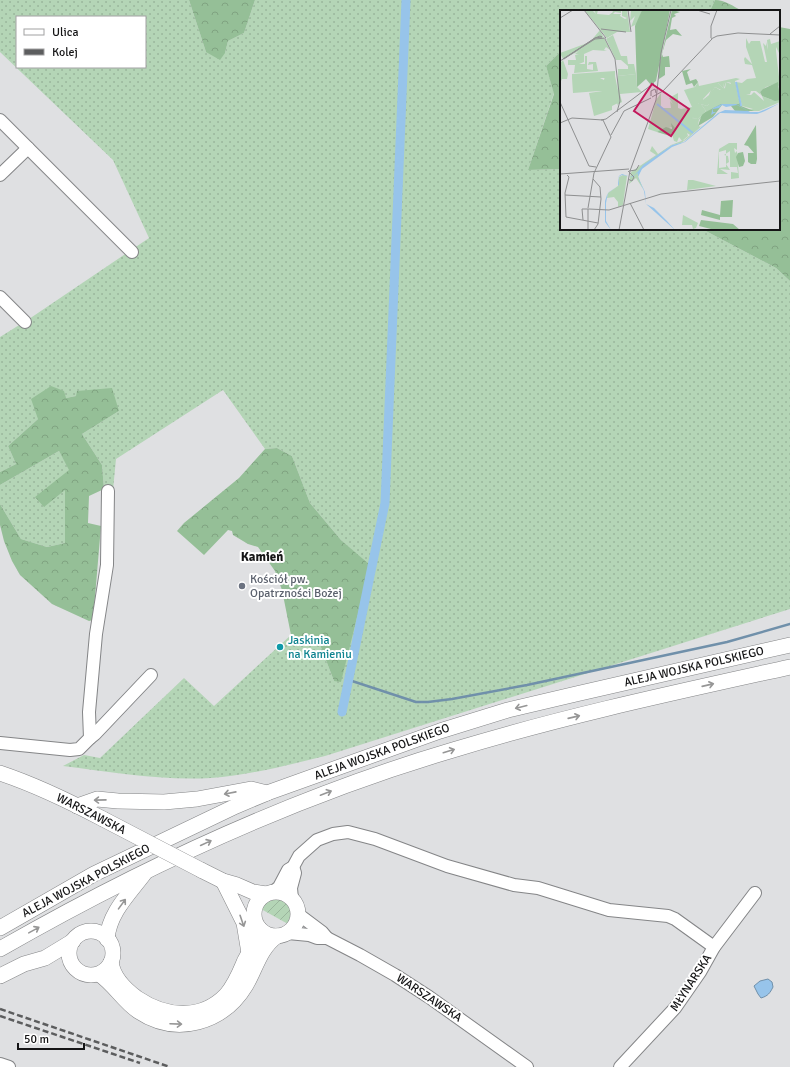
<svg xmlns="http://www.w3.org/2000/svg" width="790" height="1067" viewBox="0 0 790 1067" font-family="Signika,sans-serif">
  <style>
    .grass { fill: url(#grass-dots); fill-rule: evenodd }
    .forest { fill: url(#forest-crowns) }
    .garden { fill: url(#garden-furrows) }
    .water { fill: #97c4ea; stroke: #7090aa }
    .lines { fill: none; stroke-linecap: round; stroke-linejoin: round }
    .stream { stroke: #7090aa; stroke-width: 2.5 }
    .canal { stroke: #97c4ea; stroke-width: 9 }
    .minor-casing { stroke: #848587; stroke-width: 14 }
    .major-casing { stroke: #848587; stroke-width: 16 }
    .minor { stroke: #fff; stroke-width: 12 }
    .major { stroke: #fff; stroke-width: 15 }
    .rail { stroke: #5c5d5e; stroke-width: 2.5; stroke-dasharray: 6 3; stroke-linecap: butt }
    .major-bridge-casing { stroke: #848587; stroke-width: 16; stroke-linecap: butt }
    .major-bridge { stroke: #fff; stroke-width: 15 }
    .oneway { stroke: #969696 }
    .worship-dot { fill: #6b7280; stroke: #fff; stroke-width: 1.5 }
    .culture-dot { fill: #0f9aa8; stroke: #fff; stroke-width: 1.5 }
    .labels { text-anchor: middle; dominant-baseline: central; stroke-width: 4; stroke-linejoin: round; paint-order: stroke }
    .worship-label { font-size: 12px; fill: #5b616d; stroke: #fff; text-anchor: start }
    .culture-label { font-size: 12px; fill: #0d838f; stroke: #fff; text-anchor: start }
    .street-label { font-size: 12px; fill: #151516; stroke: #fff }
    .neighbourhood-label { font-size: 13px; font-weight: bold; fill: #151516; stroke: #fff }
    .inset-river { fill: none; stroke: #97c4ea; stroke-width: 2 }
    .inset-road { fill: none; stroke: #8e8f90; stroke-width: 1 }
    .view { fill: #c2185b; fill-opacity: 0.15; stroke: #c2185b; stroke-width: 2 }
    .inset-edge { fill: none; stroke: #151516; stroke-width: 2 }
  </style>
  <defs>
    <pattern id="grass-dots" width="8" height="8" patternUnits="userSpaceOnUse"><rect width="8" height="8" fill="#b4d5b6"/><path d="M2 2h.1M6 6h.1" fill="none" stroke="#9ab69c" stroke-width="1.8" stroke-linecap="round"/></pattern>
    <pattern id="forest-crowns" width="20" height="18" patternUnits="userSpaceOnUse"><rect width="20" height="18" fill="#95bf97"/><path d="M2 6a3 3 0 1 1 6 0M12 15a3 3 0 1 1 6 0" fill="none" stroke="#80a381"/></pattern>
    <pattern id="garden-furrows" width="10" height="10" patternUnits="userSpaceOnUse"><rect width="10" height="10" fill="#b4d5b6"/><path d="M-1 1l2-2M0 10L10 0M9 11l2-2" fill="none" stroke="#9ab69c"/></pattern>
  </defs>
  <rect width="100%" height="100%" fill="#dfe0e2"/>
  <g class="grass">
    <path d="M0,0h189l17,52 19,1 3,-12 16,-8 11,-33h460l-5,11h-149v40l-15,15 8,27 -26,77 33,-1v60h141l74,39 14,13v328l-465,147c-37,9 -75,19 -114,22 -49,3 -99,-6 -148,-12l21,-11 16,3 84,-80 30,28 77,-71 28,7 15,39 36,-115 -29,-26 -31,-37 -18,-47 -15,-8 -12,1 -42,-59 -107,69 -3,31 -9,-1 -2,-24 -20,-31 37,-23 -43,-15 -10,2 -28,21 -30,27 8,18 -16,8v-135l32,-20 117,-79 -36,-78 -113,-108zM17,17h128v50h-128z"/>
    <path d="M59,451l11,19 -5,19v54l-18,4 -26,-8 -21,-35v-19z"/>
  </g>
  <g class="forest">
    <path d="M189,0h66l-11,33 -16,8 -3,12 -5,7 -14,-8z"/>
    <path d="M715,0c10,0 18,6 27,11h-32z"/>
    <path d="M779,27l11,2v252l-14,-13 -74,-39h77z"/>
    <path d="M561,51v118l-33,1 26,-76 -8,-28z"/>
    <path d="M51,386l13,5 2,7 10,-2 1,-5 35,-3 7,23 -37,23 20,31 2,24 -15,7 -1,27 13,3 -8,94 -4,1 -37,-17 -32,-29 -8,-14 -8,-20 -4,-16v-21l21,35 26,8 18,-4v-53l-21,17 -9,-10 34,-27 -10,-19 -59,34v-13l16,-8 -8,-18 30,-27 -7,-20z"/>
    <path d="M277,448l15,8 18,47 31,37 29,25 -29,117 -7,-1 -15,-39 -28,-7 -9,-45 -7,-19 -17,-24 -10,-3 -15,-9 -1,-4 -4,-1 -24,25 -27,-24 7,-8 55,-45 26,-29z"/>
  </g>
  <path class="garden" d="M276,898c14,2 20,14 12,26l-27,-15c3,-7 8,-10 15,-11z"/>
  <path class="water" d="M768,979l4,3 1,5c-3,6 -5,9 -12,11l-3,-4 -4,-8 6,-5z"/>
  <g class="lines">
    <path class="stream" d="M349,680l67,22h12l24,-3 75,-14 200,-43 63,-18"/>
    <path class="canal" d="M342,712l43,-209 21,-503"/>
    <g class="minor-casing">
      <g id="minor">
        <path d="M0,120l132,132"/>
        <path d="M0,175l28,-27"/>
        <path d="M0,297l25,25"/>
        <path d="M90,738l5,-4 56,-59"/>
        <path d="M0,743l70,7 9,-1 11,-11 -1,-26 7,-78 11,-69 1,-74"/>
        <path d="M273,892l6,-5 9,-17 5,-3 6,-11 18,-16 16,-6 15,-2 27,7 72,27 67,19 24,3 71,22 59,6 7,3 39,28"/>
        <path d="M292,899l-1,-11 4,-15 -2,-6"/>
        <path d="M298,914l24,18 5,6"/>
        <path d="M288,933l21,2 8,3h10l33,17 35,20 34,22 98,70"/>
        <path d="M0,1064l9,3"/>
        <path d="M620,1067l55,-59 25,-36 14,-25 41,-54"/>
      </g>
    </g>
    <g class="major-casing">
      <g id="major">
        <path d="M0,773c36,12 69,28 103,46"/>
        <path d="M77,806l20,-7 21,2 46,1 33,-3 54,-10 16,4"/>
        <path d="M201,870l22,11 14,4 16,7 13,2"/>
        <path d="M223,881l21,42 5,30"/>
        <circle cx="276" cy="914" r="22"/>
        <path d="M0,928l94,-54 142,-68 31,-13 173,-62 68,-21 68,-16 214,-49"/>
        <circle cx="91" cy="953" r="22"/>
        <path d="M107,939c2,-26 22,-45 37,-65"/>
        <path d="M0,949c143,-82 294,-152 453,-199 111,-34 224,-58 337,-83"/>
        <path d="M111,962c2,15 15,28 26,36 28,19 64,23 89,-3 9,-10 14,-23 19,-35 7,-14 14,-13 14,-32"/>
        <path d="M99,974c15,10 24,27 39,37 39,26 85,12 108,-26 10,-17 14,-37 31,-49"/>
        <path d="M0,976l24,-12 21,-6 28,-17"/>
      </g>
    </g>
    <use href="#minor" class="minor"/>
    <use href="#major" class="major"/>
    <g class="rail">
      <path d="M0,1009l170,58"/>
      <path d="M0,1016l140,47"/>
    </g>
    <g class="major-bridge-casing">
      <path id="major-bridge" d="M103,819l98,51"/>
    </g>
    <use href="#major-bridge" class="major-bridge"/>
  </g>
  <defs><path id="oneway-shaft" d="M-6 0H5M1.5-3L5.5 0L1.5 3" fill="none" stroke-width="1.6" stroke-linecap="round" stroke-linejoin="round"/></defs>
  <g class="oneway">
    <use href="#oneway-shaft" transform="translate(708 685) rotate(-13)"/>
    <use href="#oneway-shaft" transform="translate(521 707) rotate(166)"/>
    <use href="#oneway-shaft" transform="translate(574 717) rotate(-13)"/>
    <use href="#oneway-shaft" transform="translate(449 751) rotate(-17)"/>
    <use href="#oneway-shaft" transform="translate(230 793) rotate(169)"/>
    <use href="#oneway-shaft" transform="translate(326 793) rotate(-21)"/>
    <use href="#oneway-shaft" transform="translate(100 800) rotate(179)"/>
    <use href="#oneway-shaft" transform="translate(206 843) rotate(-25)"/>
    <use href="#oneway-shaft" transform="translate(122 904) rotate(-54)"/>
    <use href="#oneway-shaft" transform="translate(242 921) rotate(71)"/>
    <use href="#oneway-shaft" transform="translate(34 930) rotate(-29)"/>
    <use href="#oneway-shaft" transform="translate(176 1024) rotate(2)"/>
  </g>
  <circle class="worship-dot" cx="242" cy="586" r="4"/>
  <circle class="culture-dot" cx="280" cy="647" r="4"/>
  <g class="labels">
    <g class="worship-label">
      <text x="250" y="579">Kościół pw.<tspan x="250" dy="14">Opatrzności Bożej</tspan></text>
    </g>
    <g class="culture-label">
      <text x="288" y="640">Jaskinia<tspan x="288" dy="14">na Kamieniu</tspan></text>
    </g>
    <g class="street-label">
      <text transform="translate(694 667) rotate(-13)">ALEJA WOJSKA POLSKIEGO</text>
      <text transform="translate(382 752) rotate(-20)">ALEJA WOJSKA POLSKIEGO</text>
      <text transform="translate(91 814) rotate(27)">WARSZAWSKA</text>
      <text transform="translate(86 881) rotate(-28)">ALEJA WOJSKA POLSKIEGO</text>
      <text transform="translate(691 983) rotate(-57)">MŁYNARSKA</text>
      <text transform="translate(429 998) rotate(34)">WARSZAWSKA</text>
    </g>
    <g class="neighbourhood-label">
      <text x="262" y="557">Kamień</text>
    </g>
  </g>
  <g transform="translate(560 10)">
    <rect width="220" height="220" fill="#dfe0e2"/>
    <path d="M32,0l4,4 -2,-4h4l-1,4 12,1 4,-3 -1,-2h9v3l-6,-1 -2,2h8l-1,2 5,3 2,-1 -5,-2v-6h5l3,22h-13l-10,6 -22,-27zM71,0h11l-5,14 -6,3 4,-11 -5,5zM40,20l10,20 -4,-3 -2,3 3,1 -14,-1 -9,4v8l-5,2h6v-8h2v13l6,1v-6l-5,1 1,-3h7l2,9 -24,2 1,-8h-7v-5h8l-1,-5h4l-4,-1 4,-3 -16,8 -3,-6 30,-11zM186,28l3,6 2,-3h9l5,21h2l-4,-19 3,3v-4l2,8 -1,-10 3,-1 1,5 9,-3v14l-4,-8v4l4,34 -2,1v-3l-12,4 -6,5 1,3 -5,-4h-5l-1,3h-4l5,1 3,-3 10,9 -2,-5 10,4h8v2l-21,9h-20l14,-2 -11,-3 -6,-24 6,1 5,-4 9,-1 -4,-13 -7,-1 -1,-5 1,-2 7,7 -6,-17zM76,64l1,13 5,5 -22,2 2,8 -5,3v6l1,-35zM176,68l4,1 -5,2 5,23h-17l-16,8 -8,8 -1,5 2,2 3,-2 -16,14 -6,4 -9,2 -30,23 -4,8 5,13 -7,-11 -7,6 2,-12 25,-17 -6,-4 2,-5 6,8 13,-9 13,-5 6,-5 -3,-2 1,3 -6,5 -3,-4 -2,5 -3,-1 -3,-10 3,-1 -2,-3 -15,5 -9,-3 8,-29 5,-7v15h10l-1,-7 3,3 -4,-6 9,-5v15l3,1 11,-2 -8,-17 11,-3 3,-5 1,4zM170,71l1,3 -5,-2 -1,6 -5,2 -5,-3 -7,10 -4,2 5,1v4l-2,2 -6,-2 5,7 -8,8 -6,-1 6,-2v-12l6,-3 -1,-2 15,-16 5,5 1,-5zM169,133h8v7l-3,-2 1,5 2,-2 2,27 -8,1v-7l7,1 -1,-6h-7v-16l-6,4 4,1 1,6 -3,2 4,6 -10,-1 8,5h-11l2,-25zM166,140v17l-7,1v-16z" fill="#b4d5b6" fill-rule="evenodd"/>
    <path d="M82,0h28l-14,71 -5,4 -5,-6 -9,8 -2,-61zM112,0l8,2 -6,2 2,2 -4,2 -2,12 6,-1 6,7 -9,-2 -7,6 -4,14 1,3 6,-1 1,11h-5v8l-6,4v-13zM131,59l-4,3 3,9 6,-2 2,3 -4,5 -2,-4 -6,2 -4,-14zM218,72l2,18 -5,1 -13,-5 -2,-4 3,-3zM179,92l2,4 13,5h-19l-4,-5 -9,-1 -9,12 -15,9 4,-12 19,-10h18zM111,113l4,5 -5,8 -13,-4 9,-5 6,2zM196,115l1,34 -1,5h-5l-3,-2v-9h6l-6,-7 -4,-1zM183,142l2,9 -2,5 -4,1 -3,-10 2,-4zM173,190l-1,17h-12v3l-19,-5 1,-5 18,5 1,-14zM141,210l32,4 7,6h-25l-16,-4z" fill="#95bf97"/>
    <path d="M169,70l4,3 -7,-1 -3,9 -8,-4 -6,10 -4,2h4v5l-2,2 -6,-2 5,7 -8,8 -8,-1 4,-1 -1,-3 5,2v-12l11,-9 4,-11 5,-1 5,5 1,-5z" fill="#b4d5b6"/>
    <path d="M49,80l9,1v12l-6,3v4l-18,6 -5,-23z" fill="#b4d5b6"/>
    <path d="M53,25l8,21h6l1,8h6l2,10 -18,2v-7h10v-3l-7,-6h-5l-10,-21zM3,50l5,14 -1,5h-5l-2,4v-20zM55,61v5l-10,2h-33v-4zM63,165l4,1 -2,14 -2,15 -5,2v-5l-4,-5 -7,1 1,-5 10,-7 1,-9zM123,205l15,8 -2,5 -3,1 -1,-4h-10z" fill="#b4d5b6"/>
    <path d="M45,66h10l3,15h-19v-6v6l-26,2 -1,-15 26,-1 6,3zM128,170h5l23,6 -29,4z" fill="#b4d5b6"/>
    <path d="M220,93l-15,8 -8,3 -37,-1 -35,29 -13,5 -30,22 -4,8 7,15 1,12 8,4 13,13 8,9 -29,-26 -2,-13 -6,-13v-5l-6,4 -10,-2 -4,2 1,7 -1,2 -10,7 -2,10v18l5,9 -6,-8v-21l2,-6 2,-3 9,-6v-8l1,-2 3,-2 9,3 5,-3 7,-9 29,-20 12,-3 34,-29 7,-3 23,1 -11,-6 -11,2 -4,-2 -3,3 -6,1v3h3l-5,3 1,-4 1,-3 9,-4h14l14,8h9z" fill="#97c4ea"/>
    <path class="inset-river" d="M176,72l5,24M97,94l36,29"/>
    <path class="inset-road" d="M68,0l3,22M137,0l13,4M0,8l13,-8M41,19l25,3M210,24l10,-8M151,28v-12l6,-16M45,29l10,20 5,42 -3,11M151,29l6,-3 21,-3 42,2M3,49l32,-21 5,-2 2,1 -7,1 -31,21M0,51l35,-22 11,-1 -22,-28M117,66l35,-37M91,86v-5l4,-2 1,4M92,87l11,-6 14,-15M0,92l29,64 7,1M41,110l5,-1 48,-36M0,113l12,-5 31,2M51,125l13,-24 27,-13M68,161l6,6 -2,4 -4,-2M69,161l7,-1 3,-5M0,164l69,-5M7,165l2,2 -4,16 1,24 32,6M33,169l7,8 1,12 -3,25 -4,6M5,185l36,2M70,193l14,27M28,198l6,-35 17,-36 -8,-17M29,199l20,1 52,-16 119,-13M23,210l-1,-11h7M28,220v-21M59,220l11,-59 26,-71 5,-47 10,-43"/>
    <path class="view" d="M92,74l37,25 -18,27 -37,-25z"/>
    <rect width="220" height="220" class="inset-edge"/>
  </g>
  <rect x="16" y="16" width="130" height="52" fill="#ffffff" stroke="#a1a1a2"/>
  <rect x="24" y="29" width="20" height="6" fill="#ffffff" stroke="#a1a1a2"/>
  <text x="52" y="36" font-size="12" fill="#151516">Ulica</text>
  <rect x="24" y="49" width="20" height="6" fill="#5c5d5e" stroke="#a1a1a2"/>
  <text x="52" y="56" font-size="12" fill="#151516">Kolej</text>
  <path d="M18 1043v6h66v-6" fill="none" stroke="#151516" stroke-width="2"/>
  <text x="24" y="1043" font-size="12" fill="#151516" stroke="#ffffff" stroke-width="3" paint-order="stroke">50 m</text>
</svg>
